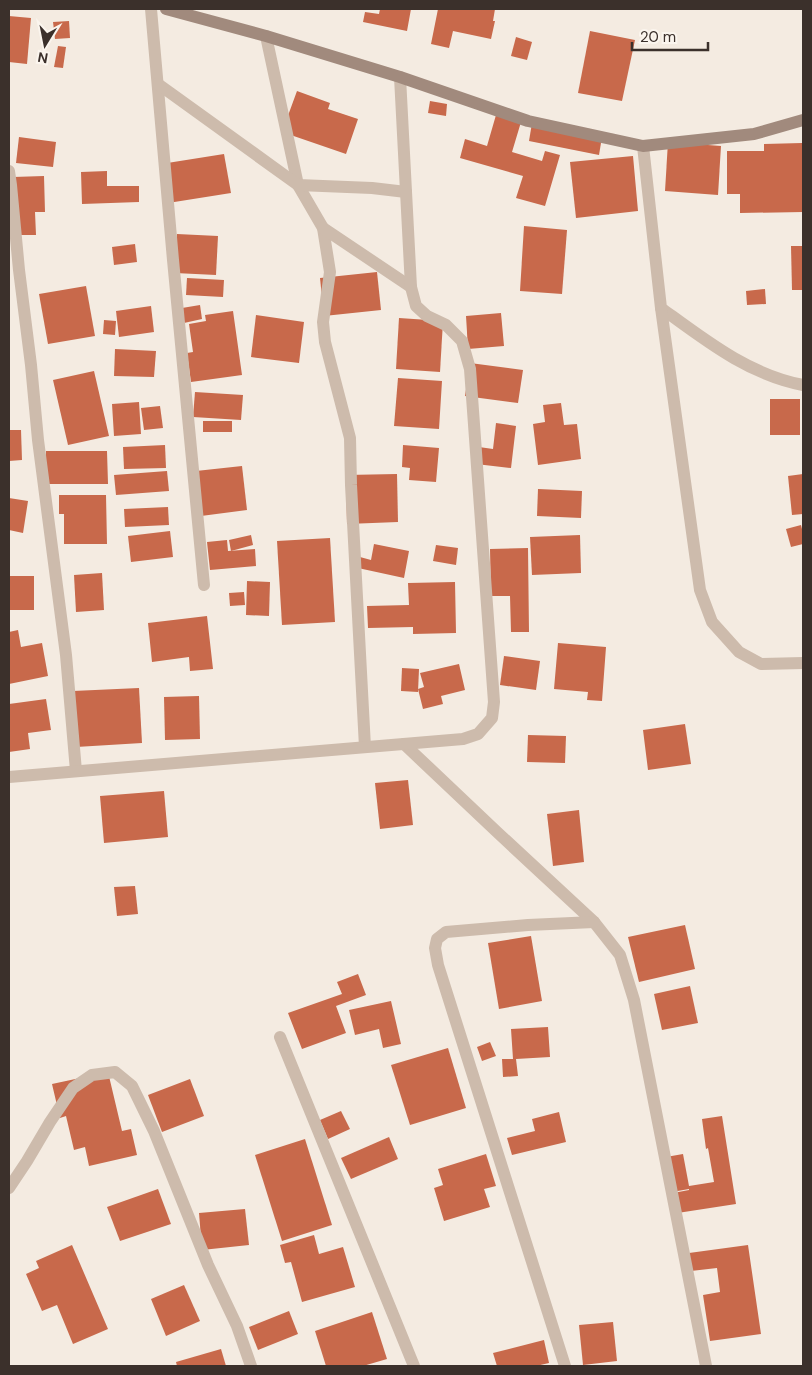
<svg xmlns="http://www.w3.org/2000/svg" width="812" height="1375" viewBox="0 0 812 1375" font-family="'DM Sans',sans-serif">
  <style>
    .building { fill: #c8694b }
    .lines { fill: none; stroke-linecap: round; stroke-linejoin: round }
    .street { stroke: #cdbbac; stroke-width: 12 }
    .secondary { stroke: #a18a7d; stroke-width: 12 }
  </style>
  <rect width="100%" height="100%" fill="#f4ebe1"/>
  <g class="building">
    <path d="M380,9h31l-4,22 -44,-9 2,-10 14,2z"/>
    <path d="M438,9h57l-2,12h2l-4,18 -38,-8 -4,17 -18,-4z"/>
    <path d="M9,16l22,2 -4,46 -18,-2z"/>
    <path d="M69,21l1,17 -15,1 -2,-17z"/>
    <path d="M590,31l45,9 -13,61 -44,-8z"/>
    <path d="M516,37l16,5 -5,18 -16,-4z"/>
    <path d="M58,46l8,1 -3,21 -9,-1z"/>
    <path d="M297,91l33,12 -2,6 30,10 -12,35 -64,-22z"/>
    <path d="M430,101l17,3 -1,12 -18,-3z"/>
    <path d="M496,115l25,7 -9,30 30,9 3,-10 15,4 -15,51 -29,-8 7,-22 -63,-18 5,-19 22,7z"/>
    <path d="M532,123l70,14 -3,18 -70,-14z"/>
    <path d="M19,137l37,5 -3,25 -37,-4z"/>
    <path d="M668,142l53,4 -3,49 -53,-4z"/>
    <path d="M802,143l1,69 -63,1v-19h-13v-43h37v-7z"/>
    <path d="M224,154l7,39 -63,10 -7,-39z"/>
    <path d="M633,156l5,55 -62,7 -6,-56z"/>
    <path d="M107,171v15h32v16l-57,2 -1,-32z"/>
    <path d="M44,176l1,36h-10l1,23h-20l-3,-58z"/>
    <path d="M524,226l43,4 -5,64 -42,-3z"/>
    <path d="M177,234l41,2 -2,39 -41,-2z"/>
    <path d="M135,244l2,18 -23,3 -2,-18z"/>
    <path d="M791,246h12v44h-11z"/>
    <path d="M377,272l4,38 -57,6 -4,-38z"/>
    <path d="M187,278l37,2 -1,17 -37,-2z"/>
    <path d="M86,286l9,50 -47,8 -9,-50z"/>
    <path d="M765,289l1,15 -19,1 -1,-14z"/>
    <path d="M200,305l2,14 -18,4 -2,-15z"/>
    <path d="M151,306l3,26 -35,5 -3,-26z"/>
    <path d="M233,311l9,64 -51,7 -4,-29 6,-1 -4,-28 17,-3 -1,-6z"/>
    <path d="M501,313l3,33 -36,3 -2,-33z"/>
    <path d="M256,315l48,7 -5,41 -48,-6z"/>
    <path d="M399,318l44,3 -3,51 -44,-3z"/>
    <path d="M104,320l12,1 -1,14 -12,-1z"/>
    <path d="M115,349l41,2 -2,26 -40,-1z"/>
    <path d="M470,363l53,7 -5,33 -53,-7z"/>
    <path d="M94,371l15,65 -41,9 -15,-65z"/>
    <path d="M398,378l44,3 -3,48 -45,-3z"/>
    <path d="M195,392l48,3 -2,25 -48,-3z"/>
    <rect x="770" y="399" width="30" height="36"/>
    <path d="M139,402l2,32 -27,2 -2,-32z"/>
    <path d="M561,403l3,22 13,-1 4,35 -43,6 -5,-41 12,-2 -2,-17z"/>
    <path d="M160,406l3,22 -19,2 -3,-22z"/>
    <rect x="203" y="421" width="29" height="11"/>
    <path d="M496,423l20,3 -5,42 -35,-4 3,-17 14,2z"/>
    <path d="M9,430h12l1,30 -13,1z"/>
    <path d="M165,445l1,23 -42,1 -1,-22z"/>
    <path d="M403,445l36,3 -3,34 -27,-2 1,-12 -8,-1z"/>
    <path d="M46,451h61l1,33h-62z"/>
    <path d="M242,466l5,44 -46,6 -5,-45z"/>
    <path d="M167,471l2,20 -53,4 -2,-20z"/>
    <path d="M397,474l1,48 -51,2 -1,-49z"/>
    <path d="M803,474v40l-11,1 -4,-39z"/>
    <path d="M538,489l44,2 -1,27 -44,-2z"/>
    <path d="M59,495h47l1,49h-43v-30h-5z"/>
    <path d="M9,498l19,3 -5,32 -14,-3z"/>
    <path d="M168,507l1,18 -44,2 -1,-18z"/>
    <path d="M801,525l2,8v11l-12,3 -5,-18z"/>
    <path d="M170,531l3,26 -42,5 -3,-26z"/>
    <path d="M251,535l2,10 -22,6 -2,-11z"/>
    <path d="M580,535l1,38 -49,2 -2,-38z"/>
    <path d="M330,538l5,84 -53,3 -5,-84z"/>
    <path d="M227,540l1,11 27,-2 1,17 -46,4 -3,-28z"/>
    <path d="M374,544l35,7 -5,27 -46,-10 2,-11 11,3z"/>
    <path d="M436,545l22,3 -2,17 -23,-4z"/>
    <path d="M528,548l1,84h-18l-1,-36h-19l-1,-47z"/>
    <path d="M102,573l2,37 -28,2 -2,-37z"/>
    <rect x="9" y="576" width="25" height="34"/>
    <path d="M247,581l23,1 -1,34 -23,-1z"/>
    <path d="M455,582l1,51 -43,1v-7l-45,1 -1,-22 42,-1 -1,-22z"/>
    <path d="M244,592l1,13 -15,1 -1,-13z"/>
    <path d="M207,616l6,53 -23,2 -1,-14 -37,5 -4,-39z"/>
    <path d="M18,630l3,17 21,-4 6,33 -39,8v-52z"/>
    <path d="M558,643l48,4 -4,54 -15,-1 1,-8 -34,-3z"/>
    <path d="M504,656l36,5 -4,29 -36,-5z"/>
    <path d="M459,664l6,26 -24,6 2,8 -20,5 -5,-20 6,-2 -4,-14z"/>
    <path d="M402,668l17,1 -1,23 -17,-1z"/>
    <path d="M139,688l3,55 -66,4 -3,-56z"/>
    <path d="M199,696l1,43 -35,1 -1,-43z"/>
    <path d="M46,699l5,31 -23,3 2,16 -21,3v-48z"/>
    <path d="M685,724l6,40 -43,6 -5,-40z"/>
    <path d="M528,735l38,1 -1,27 -38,-1z"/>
    <path d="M408,780l5,45 -33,4 -5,-46z"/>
    <path d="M164,791l4,46 -64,6 -4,-47z"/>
    <path d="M579,810l5,52 -31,4 -6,-52z"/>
    <path d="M135,886l3,28 -21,2 -3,-29z"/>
    <path d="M685,925l10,44 -56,13 -11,-45z"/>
    <path d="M531,936l11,65 -43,8 -11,-66z"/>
    <path d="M358,974l8,21 -30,11 10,27 -44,16 -14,-36 54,-19 -5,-12z"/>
    <path d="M690,986l8,37 -36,7 -8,-36z"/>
    <path d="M391,1001l10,43 -18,4 -4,-19 -24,6 -6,-25z"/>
    <path d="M548,1027l2,30 -34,2 2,17 -15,1 -1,-18h11l-2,-30z"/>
    <path d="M490,1042l6,14 -14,5 -5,-14z"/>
    <path d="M448,1048l18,60 -56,17 -19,-60z"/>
    <path d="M108,1072l14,59 9,-2 6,26 -48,11 -4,-19 -11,3 -8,-34 -6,2 -8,-34z"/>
    <path d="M190,1079l14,37 -42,16 -14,-37z"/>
    <path d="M341,1111l9,18 -22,10 -8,-19z"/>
    <path d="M559,1112l7,30 -54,13 -5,-17 28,-7 -3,-12z"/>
    <path d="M722,1116l14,88 -65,10 -3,-20 21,-4v-1l-17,3 -6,-35 17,-3 6,32 25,-4 -6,-34 -2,1 -4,-30z"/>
    <path d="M389,1137l9,22 -47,20 -10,-21z"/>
    <path d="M305,1139l27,86 -50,16 -27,-86z"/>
    <path d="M486,1154l10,32 -12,3 6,18 -46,14 -10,-33 9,-3 -5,-16z"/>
    <path d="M158,1189l13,35 -51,17 -13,-34z"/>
    <path d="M245,1209l4,36 -47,5 -3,-37z"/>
    <path d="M314,1235l5,19 24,-7 12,40 -53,15 -11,-40 -6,1 -5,-18z"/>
    <path d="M72,1245l36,84 -35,15 -16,-39 -15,6 -16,-37 13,-6 -3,-7z"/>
    <path d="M748,1245l13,89 -51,7 -7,-46 17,-3 -3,-24 -26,3 -2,-18z"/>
    <path d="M184,1285l16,36 -34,15 -15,-37z"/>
    <path d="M289,1311l9,23 -40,16 -9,-23z"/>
    <path d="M372,1312l15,47 -24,7h-37l-11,-35z"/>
    <path d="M613,1322l4,39 -34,4 -4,-40z"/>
    <path d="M544,1340l5,23 -13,3h-39l-4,-13z"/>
    <path d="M221,1349l5,17h-49l-1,-4z"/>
  </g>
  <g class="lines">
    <g class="street">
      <path d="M151,9l22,251 31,325"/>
      <path d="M266,36l32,149 25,43 7,44 -7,50 2,20 25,96 1,47 14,262"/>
      <path d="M158,84l140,101 74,3 34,4"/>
      <path d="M643,146l18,162c44,32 88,67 142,77"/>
      <path d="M9,171l2,14 8,85 12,95 7,75 28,215 10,116"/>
      <path d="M323,228l88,59"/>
      <path d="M661,308l39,282 12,32 27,30 22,12 42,-1"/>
      <path d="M404,744l93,88 97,90 26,33 14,45 72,366"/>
      <path d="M9,777l454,-38 15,-5 14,-16 2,-16 -24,-333 -8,-28 -16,-16 -19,-9 -11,-10 -5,-19 -11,-210"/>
      <path d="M280,1037l134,329"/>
      <path d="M9,1188l18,-27 23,-39 23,-34 19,-13 23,-3 17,14 22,45 54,134 29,61 14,40"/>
      <path d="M565,1366l-127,-401 -3,-17 2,-9 9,-7 82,-7 66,-3"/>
    </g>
    <path class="secondary" d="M166,9l100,27 134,41 128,44 115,25 111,-12 49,-14"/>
  </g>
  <rect width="812" height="1375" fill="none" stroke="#3b302b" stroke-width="20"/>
  <g transform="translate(45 45) rotate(190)" stroke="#fbf5ee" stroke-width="4" paint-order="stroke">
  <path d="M0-4L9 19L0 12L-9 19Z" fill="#3b302b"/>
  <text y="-8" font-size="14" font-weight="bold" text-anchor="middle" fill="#3b302b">N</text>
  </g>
  <path d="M632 42v8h76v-8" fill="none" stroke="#3b302b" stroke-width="2.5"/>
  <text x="640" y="42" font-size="15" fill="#3b302b" stroke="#fbf5ee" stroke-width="4" paint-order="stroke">20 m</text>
</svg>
